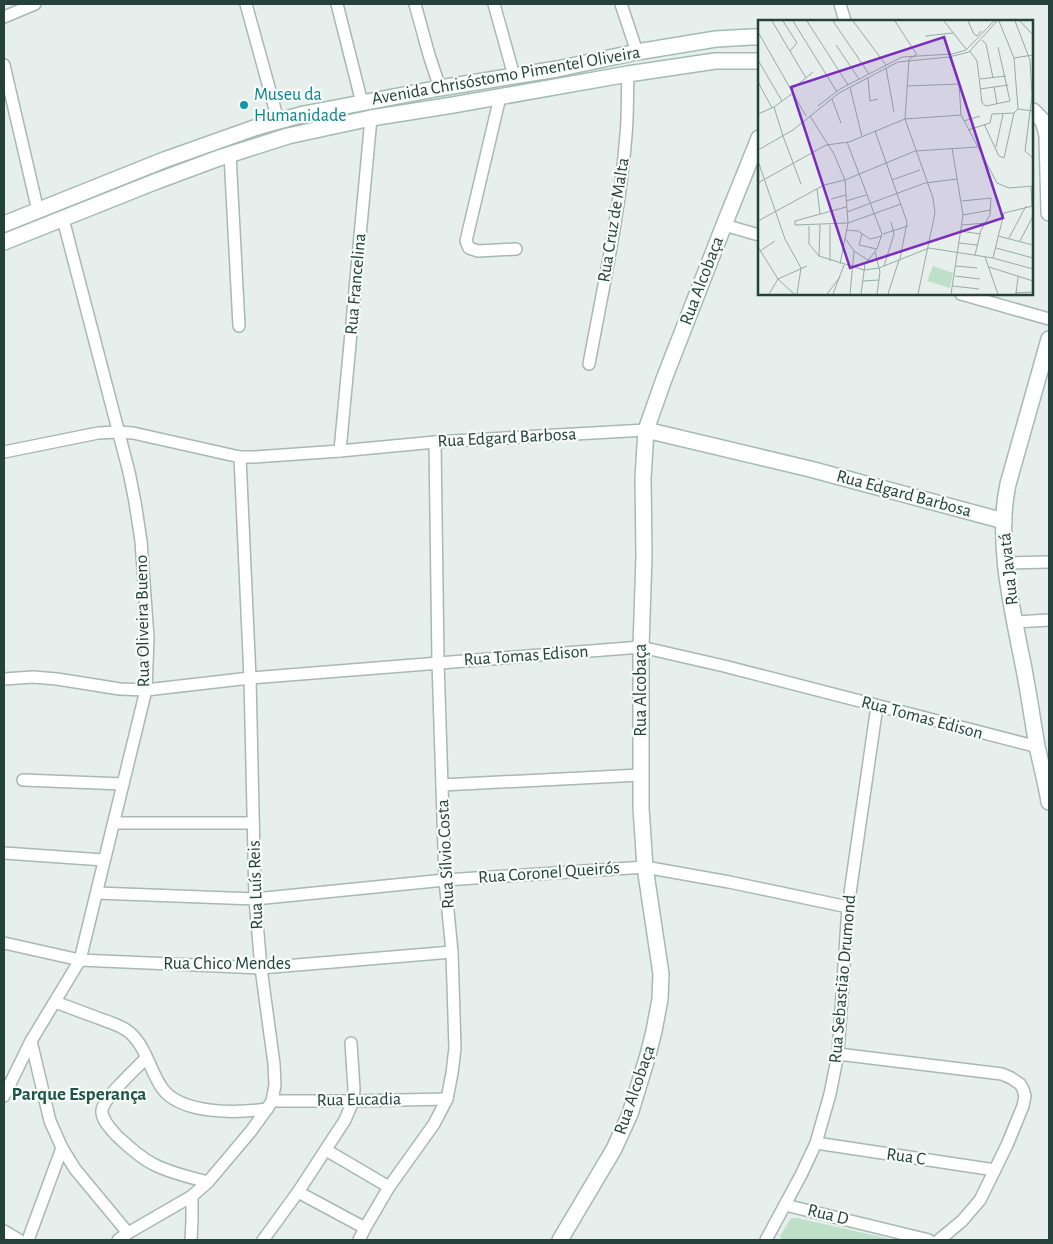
<svg xmlns="http://www.w3.org/2000/svg" width="1053" height="1244" viewBox="0 0 1053 1244" font-family="'Alegreya Sans',sans-serif">
  <style>
    .green { fill: #bfe0c8 }
    .lines { fill: none; stroke-linecap: round; stroke-linejoin: round }
    .street-casing { stroke: #a8b8b2; stroke-width: 14 }
    .secondary-casing { stroke: #a4bbb3; stroke-width: 18 }
    .street { stroke: #fff; stroke-width: 11 }
    .secondary { stroke: #fff; stroke-width: 15 }
    .culture-dot { fill: #0f9aa8; stroke: #f7fbf9; stroke-width: 2 }
    .labels { text-anchor: middle; dominant-baseline: central; stroke-width: 4.5; stroke-linejoin: round; paint-order: stroke }
    .street-label { font-size: 18px; fill: #24423a; stroke: #f7fbf9 }
    .culture-label { font-size: 18px; fill: #0d838f; stroke: #f7fbf9; text-anchor: start }
    .neighbourhood-label { font-size: 19px; font-weight: bold; fill: #1f5548; stroke: #f7fbf9 }
    .inset-road { fill: none; stroke: #98aaa4; stroke-width: 1 }
    .view { fill: #7b2cbf; fill-opacity: 0.15; stroke: #7b2cbf; stroke-width: 2.5 }
    .inset-edge { fill: none; stroke: #24423a; stroke-width: 2.5 }
  </style>
  <rect width="100%" height="100%" fill="#e6efeb"/>
  <path class="green" d="M791,1218h6l98,22h-113l-2,-4z"/>
  <g class="lines">
    <g class="street-casing">
      <g id="street">
        <path d="M246,4l32,116"/>
        <path d="M337,4l25,99"/>
        <path d="M415,4l14,51 11,33"/>
        <path d="M494,4l20,72"/>
        <path d="M621,4l16,48"/>
        <path d="M840,4l5,17"/>
        <path d="M4,17l31,-13"/>
        <path d="M4,65l34,146"/>
        <path d="M500,97l-34,144 3,7 9,3 38,-2"/>
        <path d="M230,154l9,172"/>
        <path d="M724,225l35,10"/>
        <path d="M961,294l88,25"/>
        <path d="M589,364c14,-76 31,-152 37,-229 2,-20 1,-41 2,-61"/>
        <path d="M340,451l31,-333"/>
        <path d="M4,452l94,-19 20,-1 15,1 107,24h14l86,-6 95,-9 211,-12"/>
        <path d="M1006,563l43,-1"/>
        <path d="M1015,622l34,-2"/>
        <path d="M4,679l29,-2 24,2 63,10 26,1 104,-12 391,-31 83,19 314,81"/>
        <path d="M23,780l100,4"/>
        <path d="M442,785l198,-10"/>
        <path d="M114,823h139"/>
        <path d="M4,853l100,7"/>
        <path d="M97,893l158,6 190,-19 200,-13 84,15 119,25"/>
        <path d="M4,943l76,17 181,8 191,-16"/>
        <path d="M55,1002c14,5 29,11 43,16 10,4 23,7 31,14 17,14 21,39 33,56 19,27 76,25 105,21"/>
        <path d="M31,1041l19,80 12,27 13,21 53,64"/>
        <path d="M838,1054l164,20 9,4 9,6 3,5 2,7 -2,10 -16,39 -27,55 -18,21 -23,19"/>
        <path d="M146,1058c-9,10 -42,39 -44,52 -1,10 9,19 15,26 11,10 22,21 36,28 17,9 36,13 55,18"/>
        <path d="M4,1096l27,-55 49,-81 66,-270 2,-52 -7,-97 -6,-39 -6,-30 -66,-253"/>
        <path d="M272,1101h81l94,-2"/>
        <path d="M816,1143l179,27"/>
        <path d="M326,1150l63,37"/>
        <path d="M298,1192l67,36"/>
        <path d="M785,1205l144,35"/>
        <path d="M4,1231l15,9"/>
        <path d="M28,1240l34,-92"/>
        <path d="M118,1240l10,-7 64,-37 16,-14 43,-51 16,-22 5,-8 3,-16 -1,-21 -13,-96 -6,-69 -5,-221 -10,-221"/>
        <path d="M191,1240l1,-20v-24"/>
        <path d="M263,1240l35,-48 47,-72 8,-19 1,-12 -3,-46"/>
        <path d="M359,1240l6,-12 24,-41 45,-63 13,-25 5,-26 3,-25 -3,-96 -7,-72 -7,-218 -3,-220"/>
        <path d="M766,1240l35,-65 15,-32 14,-49 8,-40 10,-147 29,-201"/>
      </g>
    </g>
    <g class="secondary-casing">
      <g id="secondary">
        <path d="M1033,111l10,10 4,14 2,78"/>
        <path d="M4,224l160,-64 93,-33 47,-13 136,-26 117,-19 80,-17 79,-13 35,-2h8"/>
        <path d="M4,242l153,-61 62,-23 69,-22 83,-18 82,-13 175,-31 87,-13h44"/>
        <path d="M1049,339l-41,145c-12,56 3,120 14,175 6,29 10,58 15,87 4,19 9,37 12,56"/>
        <path d="M646,430l164,39 194,52"/>
        <path d="M560,1240l54,-91 16,-35 18,-59 6,-24 6,-32 1,-25 -16,-107 -4,-59v-161l3,-91 -1,-78 3,-48 18,-51 60,-154 35,-87"/>
      </g>
    </g>
    <use href="#street" class="street"/>
    <use href="#secondary" class="secondary"/>
  </g>
  <circle class="culture-dot" cx="244" cy="105" r="5"/>
  <g class="labels">
    <g class="street-label">
      <text transform="translate(506 76) rotate(-10)">Avenida Chrisóstomo Pimentel Oliveira</text>
      <text transform="translate(614 220) rotate(-81)">Rua Cruz de Malta</text>
      <text transform="translate(702 281) rotate(-69)">Rua Alcobaça</text>
      <text transform="translate(356 284) rotate(-85)">Rua Francelina</text>
      <text transform="translate(507 438) rotate(-3)">Rua Edgard Barbosa</text>
      <text transform="translate(904 494) rotate(15)">Rua Edgard Barbosa</text>
      <text transform="translate(1009 569) rotate(-96)">Rua Javatá</text>
      <text transform="translate(143 621) rotate(-91)">Rua Oliveira Bueno</text>
      <text transform="translate(526 656) rotate(-4)">Rua Tomas Edison</text>
      <text transform="translate(641 690) rotate(-90)">Rua Alcobaça</text>
      <text transform="translate(922 718) rotate(15)">Rua Tomas Edison</text>
      <text transform="translate(446 854) rotate(-93)">Rua Sílvio Costa</text>
      <text transform="translate(549 873) rotate(-4)">Rua Coronel Queirós</text>
      <text transform="translate(256 885) rotate(-92)">Rua Luís Reis</text>
      <text x="227" y="964">Rua Chico Mendes</text>
      <text transform="translate(843 979) rotate(-85)">Rua Sebastião Drumond</text>
      <text transform="translate(635 1090) rotate(-71)">Rua Alcobaça</text>
      <text transform="translate(359 1100) rotate(-1)">Rua Eucadia</text>
      <text transform="translate(906 1157) rotate(8)">Rua C</text>
      <text transform="translate(828 1215) rotate(14)">Rua D</text>
    </g>
    <g class="culture-label">
      <text x="254" y="95">Museu da<tspan x="254" dy="21">Humanidade</tspan></text>
    </g>
    <g class="neighbourhood-label">
      <text x="79" y="1094">Parque Esperança</text>
    </g>
  </g>
  <g transform="translate(758 20)">
    <rect width="275" height="275" fill="#e6efeb"/>
    <path d="M175,246l20,7 -3,15 -23,-7z" fill="#bfe0c8"/>
    <path class="inset-road" d="M14,1l34,57M25,1l14,22 -7,8M35,1l44,71M49,1l41,64M75,1l36,53M95,1l33,44M137,1l22,34M186,1l22,28M210,1l6,13 3,2 4,-5M241,1l15,37 4,51M257,1l15,39 2,36 -7,55 8,7M262,1l13,14M0,12l48,84M167,16l28,-3M224,20l4,4 7,34M78,25l23,34M212,31l7,10 5,42 4,3 24,-5 -12,-54M158,35l-7,4 -4,60 28,79 2,15 -17,81M256,38l19,-3M0,40l24,41M128,48l8,44M110,58l2,23 8,-2M222,59l26,-3M0,62l14,26M150,66l51,-2M92,67l12,50M236,67l3,17M222,69l28,-4M33,70l22,-18M74,79l9,24M60,86l22,-17 62,-32 50,-3 14,-4 28,-29M16,87l19,-14M260,89l15,2M0,94l16,-7 9,29M203,95l36,68 12,5 24,-2M52,96l24,38 11,26 3,43 -8,41M147,99l56,-4 -2,-31 -10,-28M206,101l16,-5M226,104l15,32 5,2 10,-45M210,110l22,-7 2,-9 22,-1 4,-4M117,111l32,91 -7,37M25,116l18,48M89,122l35,92 -5,15 -12,15 -4,30M238,127l7,-33M0,130l35,-20 46,-37 59,-31 51,-5 20,-5 28,-31M0,141l27,78 16,29 -4,26M134,160l28,-10M0,163l68,-38 23,-3 56,-23M273,167l1,19M59,169l3,25M73,179l15,-4M88,181l20,-6M204,181l29,-3 -1,17 -9,15 -6,25M88,187l-51,14v4l53,-2 53,-19M89,192l78,-29 32,-4M205,195l28,-5M0,201l66,-36 21,-5 70,-29 62,-4M204,205l23,-2M51,206v18l10,12 45,14 15,-2 50,-20 64,10 40,11M88,210l12,1 12,8 12,-3M203,211l19,3M104,214l-3,11 18,4M125,214l25,-8M240,216l35,9M87,218l9,13 14,9M251,218l17,-32M262,221l13,-25M201,223l18,2M0,227l20,32 16,15M238,228l37,10M2,231l15,-10M117,232l5,20 -3,22M61,236l1,-31M227,237l13,37M235,238l11,-45 29,-7M72,241v-36M126,246l10,-32 -3,-12M198,246l21,2M231,247l44,14M197,256l25,3M105,261l16,-1M195,266l26,3M257,273l18,-1M11,274l9,-15 29,-13M69,274l13,-17M75,274l11,-29M92,274l4,-43M130,274l11,-34M193,274l12,-79 -11,-67M258,274l2,-17"/>
    <path class="view" d="M186,17l59,181 -153,50 -59,-181z"/>
    <rect width="275" height="275" class="inset-edge"/>
  </g>
  <rect width="1053" height="1244" fill="none" stroke="#24423a" stroke-width="10"/>
</svg>
